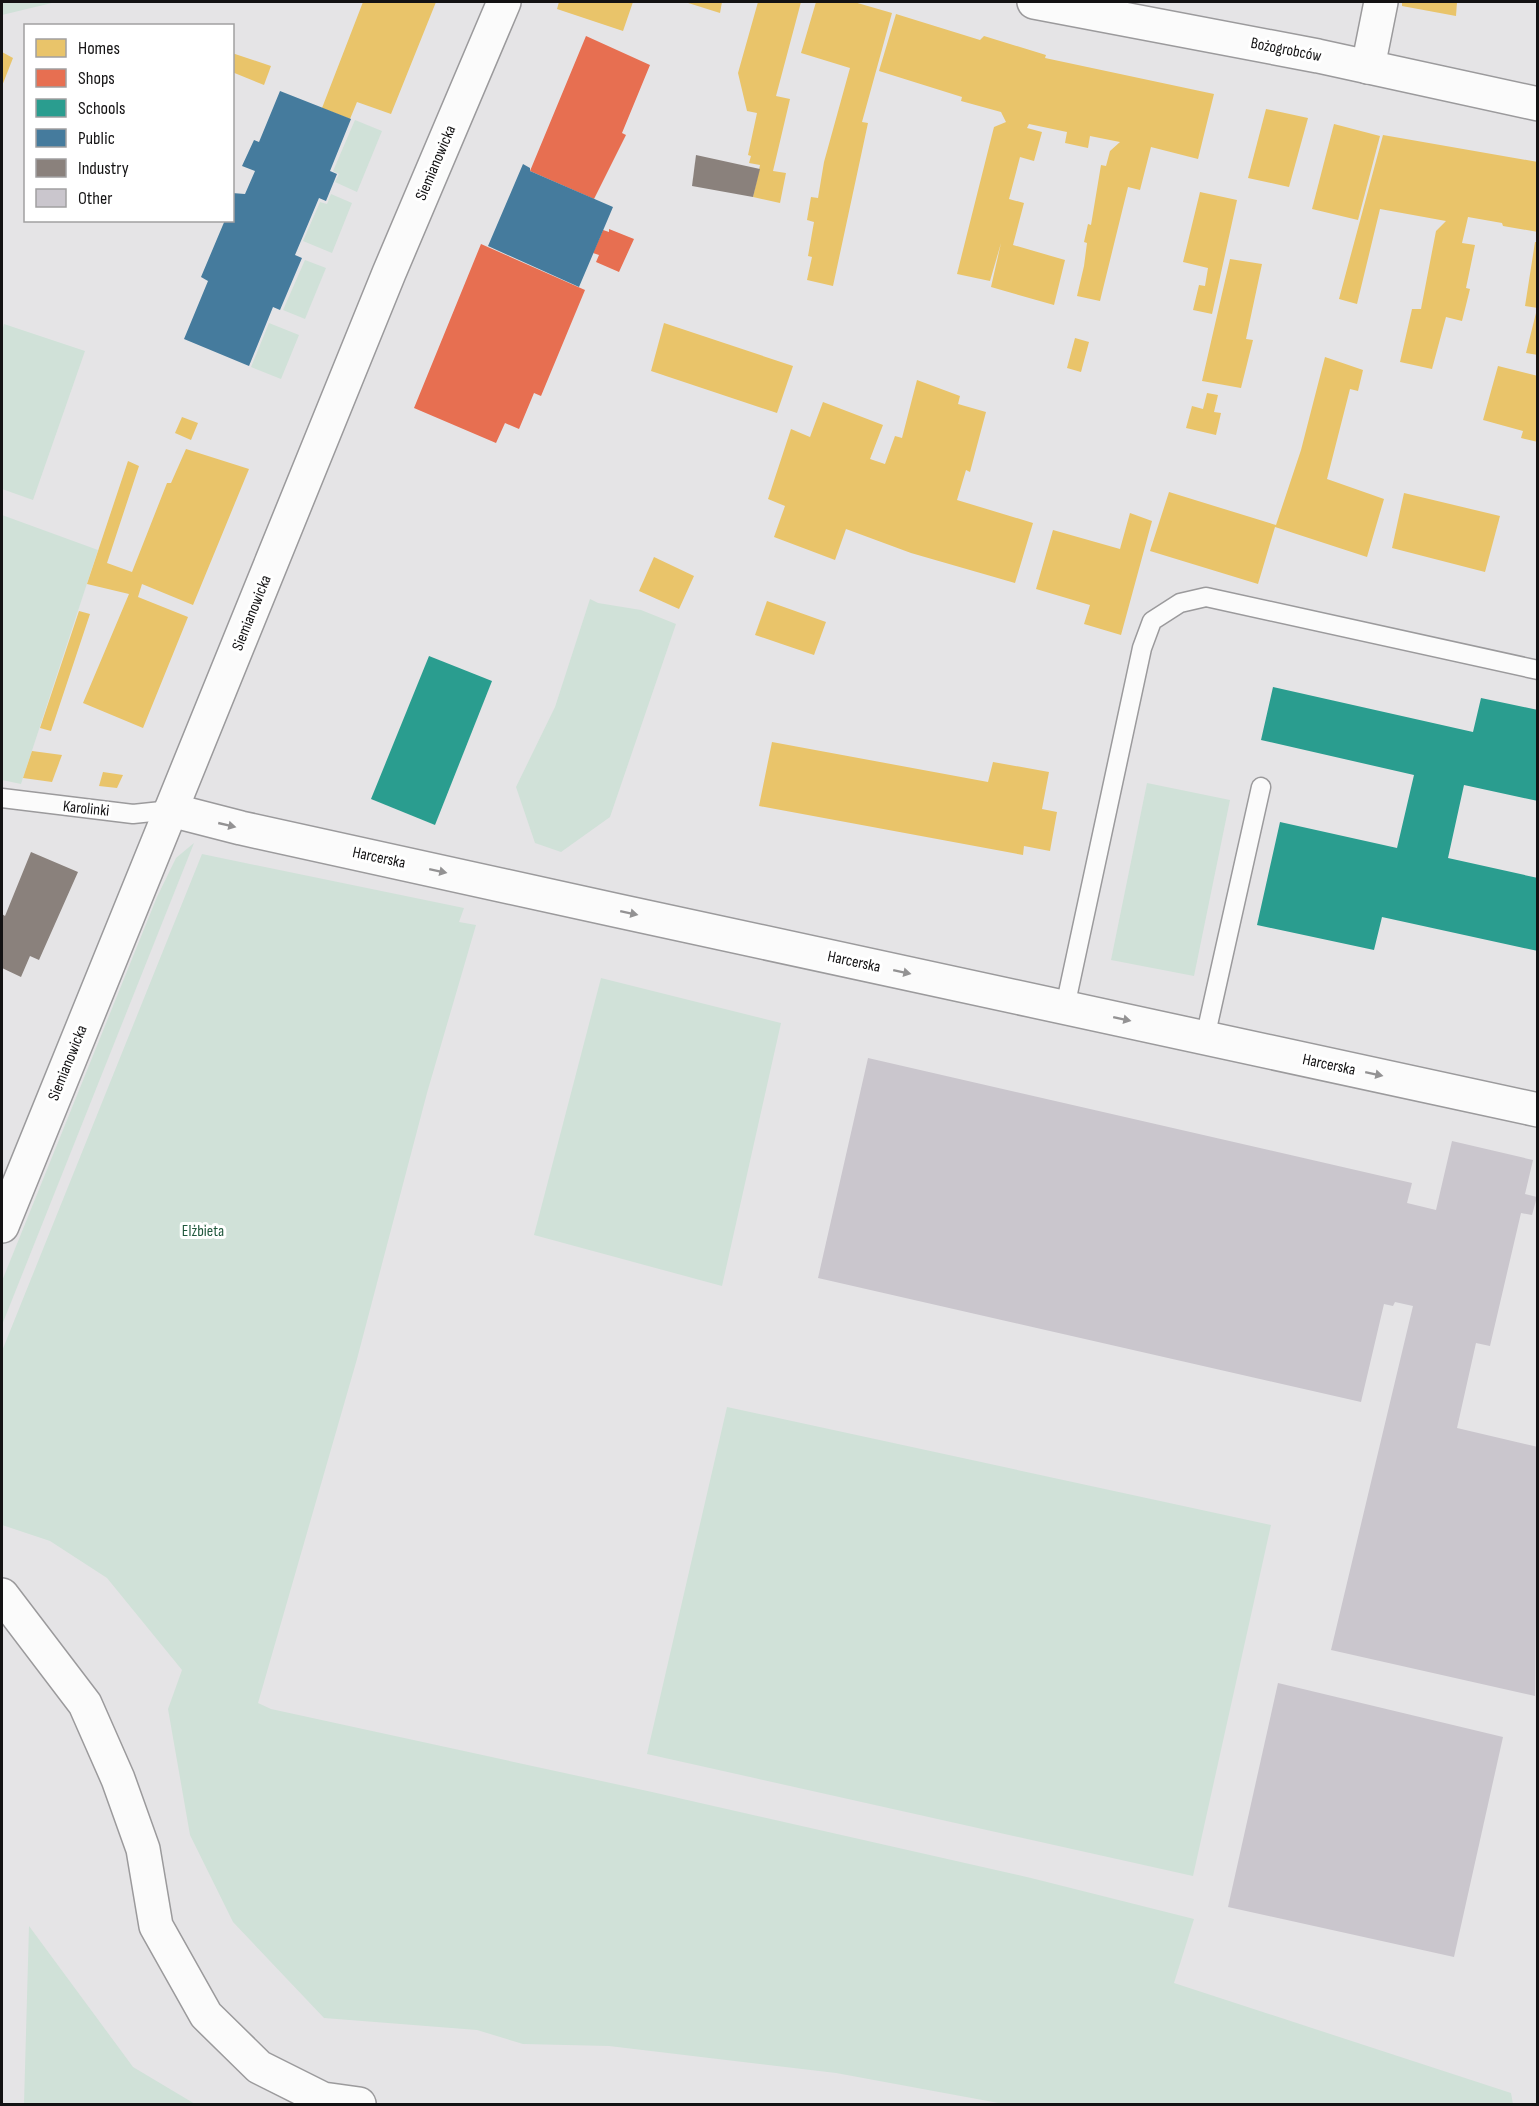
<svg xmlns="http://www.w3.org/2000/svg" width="1539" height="2106" viewBox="0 0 1539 2106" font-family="'Sofia Sans Condensed',sans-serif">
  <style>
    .green { fill: #d0e1d8 }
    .homes { fill: #e9c46a }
    .shops { fill: #e76f51 }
    .schools { fill: #2a9d8f }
    .public { fill: #457b9d }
    .industry { fill: #8a817c }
    .building { fill: #cac6cd }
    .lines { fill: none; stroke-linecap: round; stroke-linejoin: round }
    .lane-casing { stroke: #9b9a9c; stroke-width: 21 }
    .street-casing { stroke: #9b9a9c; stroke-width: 36 }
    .secondary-casing { stroke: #9b9a9c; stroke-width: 36 }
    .lane { stroke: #fbfbfb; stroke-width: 18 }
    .street { stroke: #fbfbfb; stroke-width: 33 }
    .secondary { stroke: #fbfbfb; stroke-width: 33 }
    .oneway { fill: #939293 }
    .labels { text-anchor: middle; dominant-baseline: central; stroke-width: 6; stroke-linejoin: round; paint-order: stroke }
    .street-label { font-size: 16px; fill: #131213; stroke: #fff }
    .park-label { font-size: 16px; fill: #21583d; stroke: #fff }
  </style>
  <rect width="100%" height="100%" fill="#e5e4e6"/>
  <g class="green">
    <path d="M2,2h54l-54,13z"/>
    <path d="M355,120l27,11 -25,61 -22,-10 4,-8 -6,-3z"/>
    <path d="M331,194l21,9 -20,50 -29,-12 17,-39 7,2z"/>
    <path d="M305,260l21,8 -21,51 -22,-9z"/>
    <path d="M269,323l30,12 -18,44 -30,-12z"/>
    <path d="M4,324l81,27 -52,149 -31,-11v-157z"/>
    <path d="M2,515l96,35 -77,234 -19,-4z"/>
    <path d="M590,599l8,4 43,7 35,14 -66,193 -49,35 -26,-9 -19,-56 39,-80z"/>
    <path d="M1147,783l83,17 -36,176 -83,-16z"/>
    <path d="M194,843l-192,482v-44l155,-384 19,-39z"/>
    <path d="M202,854l262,54 -5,14 17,3 -49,168 -70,266 -99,344 13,6 381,83 379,86 163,41 -20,64 337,110 2,11h-509l-168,-31 -227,-27 -86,-2 -46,-14 -153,-12 -91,-96 -43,-87 -22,-126 14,-39 -75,-92 -57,-37 -48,-16v-174z"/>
    <path d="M601,978l180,45 -59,263 -188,-51z"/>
    <path d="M727,1407l544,118 -78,351 -546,-122z"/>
    <path d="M29,1926l104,141 62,37h-171z"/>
  </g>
  <g class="homes">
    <path d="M363,2h73l-45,112 -34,-12 -7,17 -28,-11z"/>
    <path d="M559,2h74l-10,29 -66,-22z"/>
    <path d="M685,2h37l-2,11z"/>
    <path d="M758,2h43l-25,94 14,3 -17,72 13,2 -6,30 -27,-6 7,-32 -11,-2 2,-7 -3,-1 9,-42 -10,-2 -9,-38z"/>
    <path d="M816,2h38l38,11 -30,109 6,1 -35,163 -26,-6 5,-23 -4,-1 6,-34 -7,-2 4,-23 7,1 6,-36 26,-94 -49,-15z"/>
    <path d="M1402,2h55l-1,14 -54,-10z"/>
    <path d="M896,14l84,26 4,-4 62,19 -1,3 169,36 -16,65 -47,-12 -11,43 -12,-3 -28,114 -23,-5 7,-30 3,-23 -3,-1 4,-18 3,1 10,-60 5,1 4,-15 10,-9 -30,-6 -2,12 -23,-5 2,-11 -38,-8 -2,4 15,4 -8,29 -14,-4 -11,42 15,4 -11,42 52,15 -11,45 -63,-18 10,-44 -11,38 -33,-7 37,-147 12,-5 -5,-10 -40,-11 1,-4 -83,-26z"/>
    <path d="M2,52l11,6 -11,28z"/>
    <path d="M232,53l39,13 -7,19 -32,-13z"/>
    <path d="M1266,109l42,9 -19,69 -41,-9z"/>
    <path d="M1334,124l46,12 -22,84 -46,-11z"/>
    <path d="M1383,135l155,27v70l-35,-6 -1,-3 -34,-6 -6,26 13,2 -9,43 4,1 -8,32 -16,-4 -14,52 -32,-7 12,-53h9l15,-78 10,-10 -66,-12 -23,95 -18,-5z"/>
    <path d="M1200,192l37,8 -25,114 -19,-4 6,-25 6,1 3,-18 -25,-6z"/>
    <path d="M1535,242h3v66l-13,-2z"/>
    <path d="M1230,259l32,5 -16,75 7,1 -12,48 -39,-7z"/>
    <path d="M1537,309h1v46l-12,-2z"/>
    <path d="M664,323l129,43 -16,47 -126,-42z"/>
    <path d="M1075,338l14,4 -8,30 -14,-4z"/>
    <path d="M1325,357l38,13 -5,21 -8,-2 -23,90 57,20 -17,58 -92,-30 -17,57 -108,-33 19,-59 107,33 25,-75z"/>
    <path d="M1498,366l40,10v66l-17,-4 2,-7 -40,-11z"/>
    <path d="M917,380l43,16 -2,8 28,8 -16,60 -4,-2 -9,30 76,23 -18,60 -104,-30 -65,-24 -11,31 -61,-23 11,-31 -17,-7 23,-70 19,8 13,-35 60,23 -13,34 15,5 10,-28 7,2z"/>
    <path d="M1207,393l11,2 -4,17 7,1 -5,22 -30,-7 6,-22 11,3z"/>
    <path d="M182,417l16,6 -7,17 -16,-7z"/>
    <path d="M186,449l63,20 -56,136 -51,-21 -4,13 50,20 -45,111 -60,-25 46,-109 -42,-10 41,-123 11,5 -32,97 25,9 35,-89h4z"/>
    <path d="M1404,493l96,23 -15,56 -93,-24z"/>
    <path d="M1130,513l22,8 -31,114 -37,-11 6,-19 -54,-16 17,-59 67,19z"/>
    <path d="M654,557l40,19 -15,33 -40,-18z"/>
    <path d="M767,601l59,21 -12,33 -59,-20z"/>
    <path d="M79,611l11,3 -39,117 -11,-3z"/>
    <path d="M772,742l216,40 5,-20 56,10 -7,37 15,3 -7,39 -26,-5 -1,9 -264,-49z"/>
    <path d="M32,751l30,4 -10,27 -29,-4z"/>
    <path d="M103,772l20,3 -6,13 -18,-2z"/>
  </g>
  <g class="shops">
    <path d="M586,36l64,29 -28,68 4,2 -32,64 -64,-28z"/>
    <path d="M609,229l25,10 -15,33 -23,-10 3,-7 -6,-2 10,-23 6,2z"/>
    <path d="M481,244l104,46 -44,106 -7,-3 -15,36 -14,-6 -9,20 -82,-35z"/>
  </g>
  <g class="schools">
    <path d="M429,656l63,25 -57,144 -64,-26z"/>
    <path d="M1273,687l200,45 8,-34 57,12v91l-74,-16 -16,73 90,20v73l-156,-34 -8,33 -117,-25 23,-103 117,26 17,-73 -153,-35z"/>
  </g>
  <g class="public">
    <path d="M280,91l71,28 -21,52 7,3 -11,27 -7,-3 -24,57 7,3 -22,52 -7,-3 -24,59 -65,-27 24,-58 -7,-4 24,-57h7v-27l13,1 10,-23 -13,-5 12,-26 5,2z"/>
    <path d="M523,164l7,4v3l83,36 -34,80 -91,-41z"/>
  </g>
  <g class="industry">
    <path d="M696,155l64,14 -7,28 -61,-11z"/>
    <path d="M31,852l47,20 -39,88 -9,-4 -9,21 -19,-9v-54l3,2z"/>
  </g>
  <g class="building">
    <path d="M868,1058l544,125 -5,20 29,7 16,-69 81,19 -8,34 12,3 -5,18 -11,-2 -31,133 -14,-3 -19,85 81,19 -3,249 -204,-46 82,-344 -18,-4 -2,4 -9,-2 -23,98 -543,-124z"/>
    <path d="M1278,1683l225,54 -49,220 -226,-50z"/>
  </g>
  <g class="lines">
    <g class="lane-casing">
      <g id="lane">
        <path d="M2,798l131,16 38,-4"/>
        <path d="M1065,1007l77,-359 10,-27 28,-18 26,-6 332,73"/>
        <path d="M1205,1038l56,-251"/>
      </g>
    </g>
    <g class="street-casing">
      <g id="street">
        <path d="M1368,67l13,-65"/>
        <path d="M171,810l70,18 378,83 919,199"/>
        <path d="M2,1595l83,109 33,75 25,70 13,77 50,89 53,52 64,32 36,5"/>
      </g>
    </g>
    <g class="secondary-casing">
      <g id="secondary">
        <path d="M1034,2l284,54 220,48"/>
        <path d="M2,1226l387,-953 115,-271"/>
      </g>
    </g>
    <use href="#lane" class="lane"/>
    <use href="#street" class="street"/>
    <use href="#secondary" class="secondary"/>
  </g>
  <defs><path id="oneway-solid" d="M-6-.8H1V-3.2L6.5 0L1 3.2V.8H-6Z" transform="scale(1.5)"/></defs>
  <g class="oneway">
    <use href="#oneway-solid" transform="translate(227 825) rotate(13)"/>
    <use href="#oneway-solid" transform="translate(438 871) rotate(12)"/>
    <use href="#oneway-solid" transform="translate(629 913) rotate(12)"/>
    <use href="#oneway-solid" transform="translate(902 972) rotate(12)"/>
    <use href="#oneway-solid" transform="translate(1122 1019) rotate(12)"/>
    <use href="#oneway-solid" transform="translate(1374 1074) rotate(12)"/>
  </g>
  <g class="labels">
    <g class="street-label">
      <text transform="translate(1286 50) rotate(11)">Bożogrobców</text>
      <text transform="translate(436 163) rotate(-67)">Siemianowicka</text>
      <text transform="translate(252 613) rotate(-68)">Siemianowicka</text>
      <text transform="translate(86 809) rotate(6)">Karolinki</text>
      <text transform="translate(379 858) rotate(12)">Harcerska</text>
      <text transform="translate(854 962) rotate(12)">Harcerska</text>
      <text transform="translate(68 1063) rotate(-68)">Siemianowicka</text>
      <text transform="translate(1329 1065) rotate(12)">Harcerska</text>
    </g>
    <g class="park-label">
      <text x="203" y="1231">Elżbieta</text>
    </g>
  </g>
  <rect width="1539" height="2106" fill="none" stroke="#131213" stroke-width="6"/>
  <rect x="24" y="24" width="210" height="198" fill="#ffffff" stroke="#a1a0a1" stroke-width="1.5"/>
  <rect x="36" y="39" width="30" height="18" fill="#e9c46a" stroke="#a1a0a1" stroke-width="1.5"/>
  <text x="78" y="54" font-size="18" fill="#131213">Homes</text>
  <rect x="36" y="69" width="30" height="18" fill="#e76f51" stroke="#a1a0a1" stroke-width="1.5"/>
  <text x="78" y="84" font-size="18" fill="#131213">Shops</text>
  <rect x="36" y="99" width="30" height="18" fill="#2a9d8f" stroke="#a1a0a1" stroke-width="1.5"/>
  <text x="78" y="114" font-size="18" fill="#131213">Schools</text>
  <rect x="36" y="129" width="30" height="18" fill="#457b9d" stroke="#a1a0a1" stroke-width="1.5"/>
  <text x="78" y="144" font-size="18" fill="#131213">Public</text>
  <rect x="36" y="159" width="30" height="18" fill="#8a817c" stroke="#a1a0a1" stroke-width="1.5"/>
  <text x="78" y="174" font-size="18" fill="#131213">Industry</text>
  <rect x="36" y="189" width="30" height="18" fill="#cac6cd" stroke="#a1a0a1" stroke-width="1.5"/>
  <text x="78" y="204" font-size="18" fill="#131213">Other</text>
</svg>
